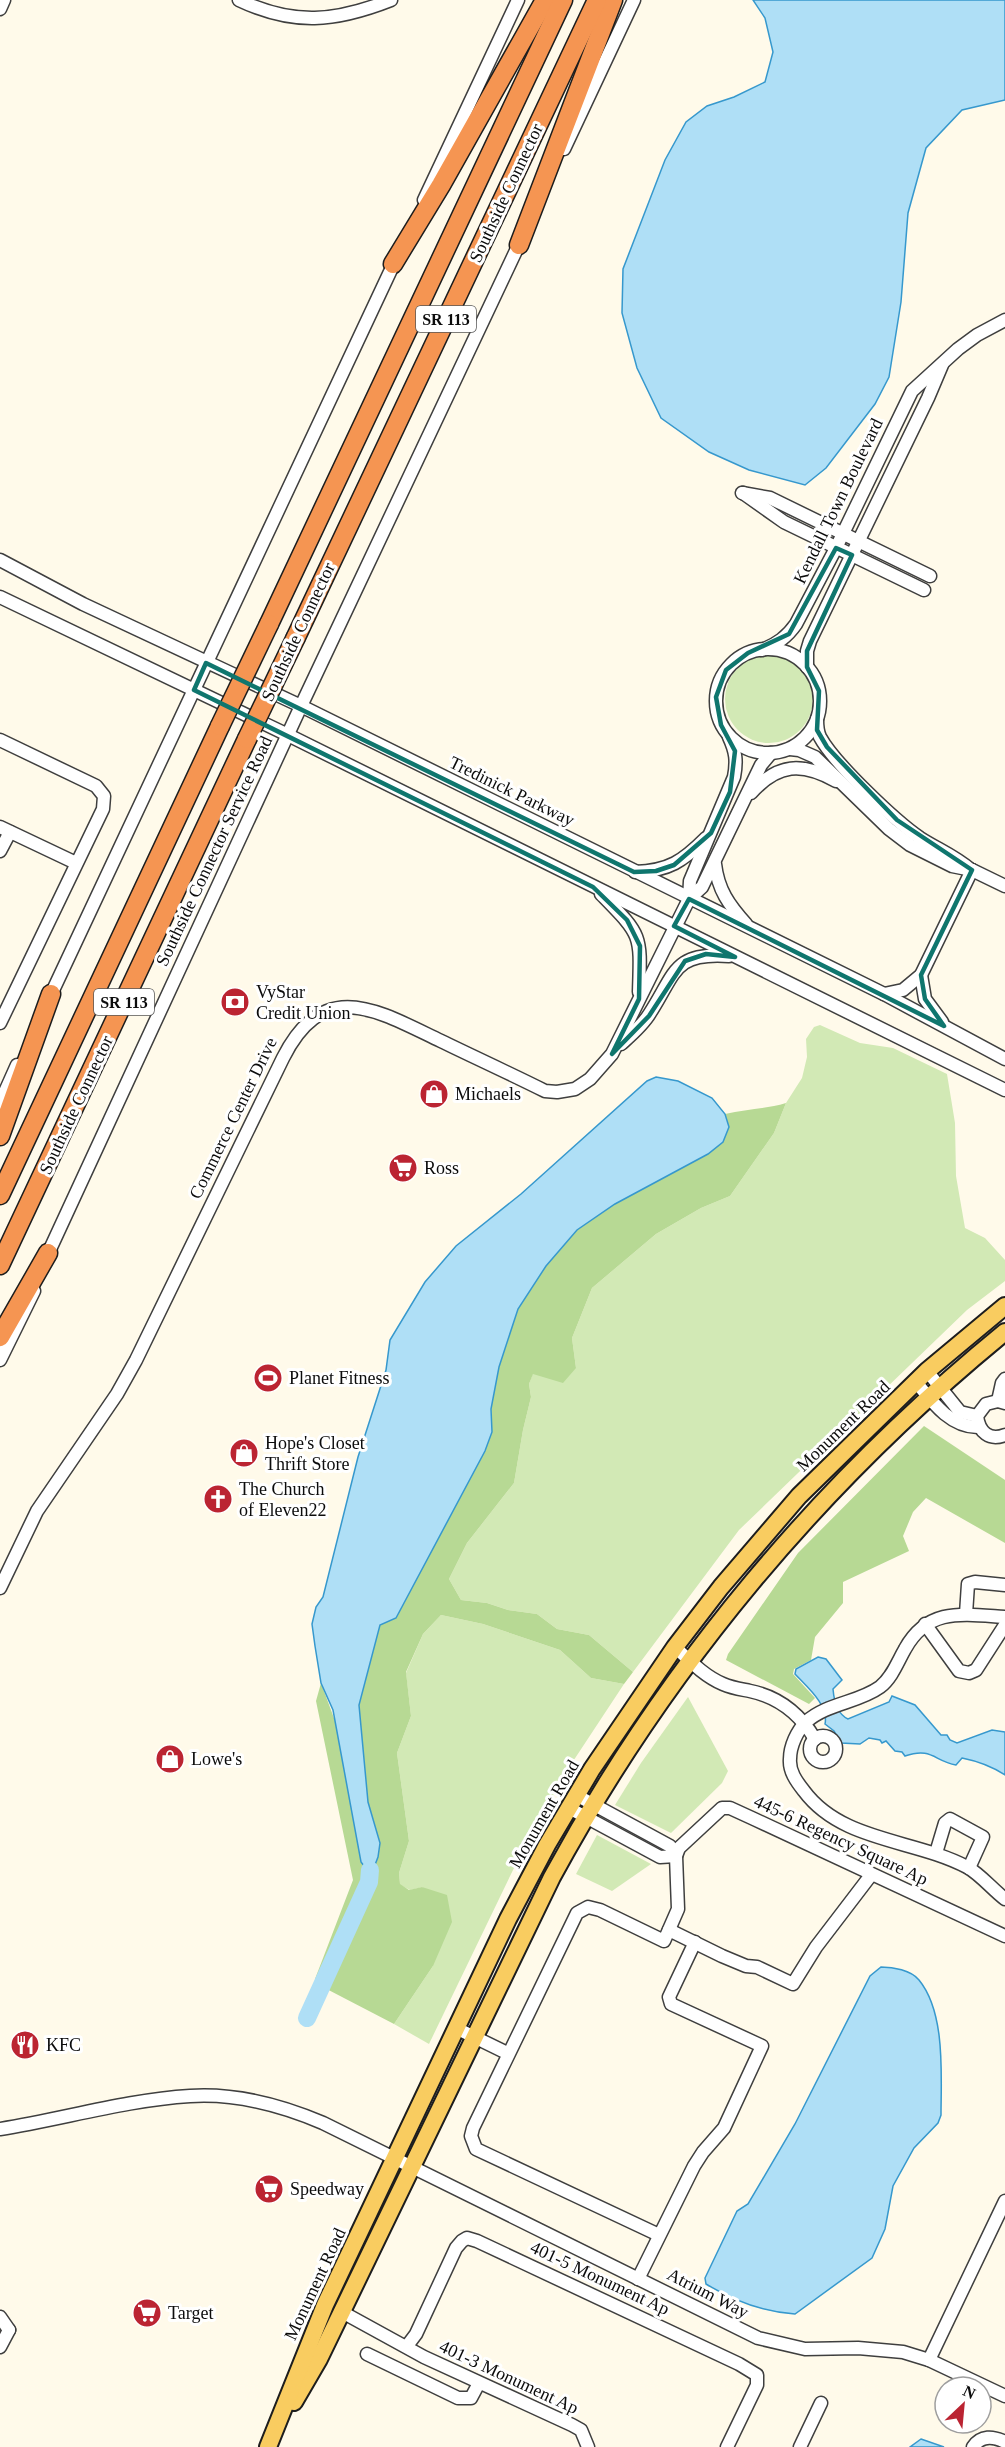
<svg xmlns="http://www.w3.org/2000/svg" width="1005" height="2447" viewBox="0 0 1005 2447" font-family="'Times New Roman',serif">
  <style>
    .green { fill: #d2e9b5 }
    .forest { fill: #b7d994 }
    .water { fill: #afdff6; stroke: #3698cd; stroke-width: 1.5 }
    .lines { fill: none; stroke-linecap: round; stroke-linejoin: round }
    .river { stroke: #afdff6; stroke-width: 18 }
    .minor-casing { stroke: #3f3f3f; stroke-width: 15 }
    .major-casing { stroke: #1d1d1d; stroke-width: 20 }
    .highway-casing { stroke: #1d1d1d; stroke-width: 21 }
    .minor { stroke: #fff; stroke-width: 12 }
    .major { stroke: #f9cc60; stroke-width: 16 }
    .highway { stroke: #f59552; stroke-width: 18 }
    .highway-bridge-casing { stroke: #1d1d1d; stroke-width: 21; stroke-linecap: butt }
    .highway-bridge { stroke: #f59552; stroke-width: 18 }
    .marked { fill: none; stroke: #0f766e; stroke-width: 4.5; stroke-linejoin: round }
    .labels { text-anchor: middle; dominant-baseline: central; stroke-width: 6; stroke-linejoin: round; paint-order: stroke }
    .shield { fill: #fff; stroke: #555; stroke-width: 1.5 }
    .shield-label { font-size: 16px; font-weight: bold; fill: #0c0c0c }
    .street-label { font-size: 18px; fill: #0c0c0c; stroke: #fff }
    .poi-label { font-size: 18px; fill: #0c0c0c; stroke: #fff; text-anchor: start }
  </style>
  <rect width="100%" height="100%" fill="#fffaea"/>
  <g class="green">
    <circle cx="769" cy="699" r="44"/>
    <path d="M820,1025l40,18 33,5 54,26 8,49 1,53 9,52 20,10 20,22v21l-38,29 -228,220 -106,142 -44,-37 -32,-6 -20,-15 -29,-4 -21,-7 -26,-3 -12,-21 18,-36 47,-60 9,-53 8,-33 -2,-13 4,-11 43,-5 -4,-30 20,-50 64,-54 45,-26 29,-12 44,-63 12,-30 16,-25 5,-21 -1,-18 8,-12z"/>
    <path d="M441,1615l42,9 77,26 31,28 33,6 -60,91 -51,95 -84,174 -35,-20 39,-58 -10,-79 -13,3 -10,-5 -1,-12 10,-32 -12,-88 14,-37 -5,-43 17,-39z"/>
    <path d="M688,1697l40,74 -6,12 -51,50 -56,-28 26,-42z"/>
    <path d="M597,1835l54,29 -39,27 -36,-17z"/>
  </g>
  <g class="forest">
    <path d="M786,1103l-12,30 -44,63 -29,12 -45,26 -64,54 -20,50 4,30 -13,15 -30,-9 -4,10 2,13 -8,33 -9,53 -47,60 -18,36 12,21 26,3 21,7 29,4 20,15 32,6 44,37 -9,12 -33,-6 -31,-28 -77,-26 -42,-9 -18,19 -17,38 5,44 -14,37 12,88 -10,32 1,11 9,6 13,-3 25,8 5,27 -19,44 -39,58 -77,-40 -2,-5 38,-99 -37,-179 5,-18 59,160 -12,-41 -9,-97 21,-80 16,-8 89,-166 7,-19 -1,-23 8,-42 19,-58 28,-43 31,-36 38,-26 93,-50 21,-27 -4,-13c21,-5 41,-5 61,-11z"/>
    <path d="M924,1426l81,54v63l-79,-45 -13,14 -10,24 6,15 -66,31v21l-28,34 -4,23 -17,9 -1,5 22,24 -6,6 -83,-44 2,-6 70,-101z"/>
  </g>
  <g class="water">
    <path d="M753,0h252v100l-43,10 -36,38 -18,65 -7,89 -12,75 -14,27 -49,64 -21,17 -56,-15 -40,-18 -48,-34 -24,-50 -15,-55 1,-44 42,-109 21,-38 21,-16 27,-9 31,-15 8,-30 -8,-34z"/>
    <path d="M656,1077l22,4 34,17 13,16 4,13 -6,15 -15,12 -93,50 -38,26 -31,36 -28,43 -19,58 -8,42 1,23 -7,19 -89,167 -16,7 -21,80 9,97 12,41 -2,14 -5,13h-6l-6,-8 -28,-152 -12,-27 -6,-37 -3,-22 4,-17 7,-10 35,-140 28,-87 4,-30 35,-58 31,-36 65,-52 126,-113z"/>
    <path d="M818,1657l8,2 16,21 -9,9c1,12 4,25 15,30l41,-17 3,-6 23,9 26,30h6l3,5 7,3 35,-13 13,2v43c-12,-8 -28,-14 -43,-17l-6,7c-22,-4 -24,-18 -51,-9l-3,-4 -7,-1 -9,-10 -4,2 -2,-3 -11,-2 -9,6 -19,-1 -7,-12 -9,-7c4,-19 -18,-37 -30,-50l1,-5z"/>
    <path d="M881,1967c12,0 30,3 38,13 27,33 22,96 22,135l-3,8 -24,25 -21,38 -8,43 -13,29 -77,56c-33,-2 -61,-13 -89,-30l-1,-6 32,-67 11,-7 47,-80 75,-148z"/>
    <path d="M921,2439l23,8h-34z"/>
  </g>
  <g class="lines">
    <path class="river" d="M307,2018l62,-136 1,-12"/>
    <g class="minor-casing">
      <g id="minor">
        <path d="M239,0c55,26 96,22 152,0"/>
        <path d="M0,9l4,-9"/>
        <path d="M564,149l70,-149"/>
        <path d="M424,200l94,-200"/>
        <path d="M742,493l28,5 160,78"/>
        <path d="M743,493l41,29 140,68"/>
        <path d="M0,560l83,44 218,102 583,288 121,65"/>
        <path d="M0,597l288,138 717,355"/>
        <circle cx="768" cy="701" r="52"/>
        <path d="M762,650c15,-6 25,-13 34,-26l40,-76 76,-157 46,-42 19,-14 28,-15"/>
        <path d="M807,667v-16l3,-10 118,-243 14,-33"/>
        <path d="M817,719c0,7 0,12 3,18 14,26 75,84 100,101 17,11 35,18 51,32"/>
        <path d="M0,740l96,46 8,10 -1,13 -103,214"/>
        <path d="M790,749l9,1 16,7 74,72 21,16 42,21 20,4 33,16"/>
        <path d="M751,793c27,-30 51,-31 85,-12"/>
        <path d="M0,827l76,36"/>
        <path d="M0,851l10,-19"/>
        <path d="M715,864c3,26 14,41 31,60"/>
        <path d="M635,872c34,-1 48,-11 71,-34"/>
        <path d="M601,894c41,42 40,39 38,98"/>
        <path d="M689,899l1,-18 44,-104c3,-16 2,-25 -5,-40"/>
        <path d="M921,975l4,24 17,23"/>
        <path d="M884,994l19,-4 18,-15 51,-105"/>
        <path d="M48,1001l348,-742"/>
        <path d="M621,1044c10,-9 22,-19 29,-31 26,-40 23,-61 79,-57"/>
        <path d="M0,1103l17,-38"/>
        <path d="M46,1258l255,-552 221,-468"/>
        <path d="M0,1360l34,-69"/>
        <path d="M927,1371l33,41 17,4"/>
        <path d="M916,1382c16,20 35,46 63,45"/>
        <path d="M998,1401l4,-18 3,-4"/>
        <path d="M1005,1403l-7,-2 -12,3 -9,12c2,16 12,25 28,19"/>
        <path d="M0,1588l37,-77 80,-117 19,-34 147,-302c41,-82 95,-47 158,-17 35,17 70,33 104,50l12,1 18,-3 15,-10 22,-25 77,-155 13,-12 59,-122 10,-12"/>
        <path d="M966,1614l2,-30 7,-2 30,3"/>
        <path d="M1005,1617c-42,-3 -77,-10 -100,32 -7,12 -13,29 -25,38 -22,16 -53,16 -74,35 -9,9 -16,24 -16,37 -1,12 6,22 14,32 38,51 110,48 163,76 13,7 25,22 38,32"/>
        <path d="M925,1624l34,47 10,2 7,-3 29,-45"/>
        <path d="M675,1647c14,13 29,29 48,37 9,4 17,5 27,7 29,6 50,23 65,48"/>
        <circle cx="823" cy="1749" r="13"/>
        <path d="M576,1795l94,51 6,10"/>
        <path d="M569,1808l91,49 16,-1"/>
        <path d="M936,1853l9,-30 5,-4 33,18 -14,31"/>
        <path d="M669,1930l53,26 24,10 11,1 36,17 23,-37 55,-72"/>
        <path d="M456,2028l51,25"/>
        <path d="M0,2129c63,-10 126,-29 190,-33 46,-3 91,9 133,27l435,215 47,11 53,-1 45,4 26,8 76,36"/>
        <path d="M659,2235l-183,-86 -5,-13 2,-8 104,-215 11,-6 12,3 64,31 14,-32 -2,-53 3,-8 43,-40h8l24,11 251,117"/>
        <path d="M638,2279l56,-113 9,-14 21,-24 38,-82 -91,-42 -2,-7 26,-55"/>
        <path d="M342,2312l82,45 148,68 9,5 7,17"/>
        <path d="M0,2317l9,13"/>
        <path d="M407,2346l9,-12 40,-86 6,-7 5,-3 10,3 262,123 18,11v10l-30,62"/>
        <path d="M0,2347l9,-17"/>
        <path d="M367,2354l91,44h13l8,-15"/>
        <path d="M929,2360l76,-159"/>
        <path d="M800,2447l21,-44"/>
        <path d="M973,2447c8,-12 20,-11 32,-5"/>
      </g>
    </g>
    <g class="major-casing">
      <g id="major">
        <path d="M294,2402l25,-43 233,-482c114,-210 268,-394 453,-545"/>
        <path d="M268,2447l57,-142 183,-386 39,-74 45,-76 83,-122 46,-60 78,-91 128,-125 78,-65"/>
      </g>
    </g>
    <g class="highway-casing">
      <g id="highway">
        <path d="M519,245l94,-245"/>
        <path d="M393,264l48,-79 104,-185"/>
        <path d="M269,624l294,-624"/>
        <path d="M296,637l301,-637"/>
        <path d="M0,1136l51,-142"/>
        <path d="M0,1195l220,-469"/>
        <path d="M0,1265l247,-526"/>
        <path d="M0,1337l48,-84"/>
      </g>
    </g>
    <use href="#minor" class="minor"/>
    <use href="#major" class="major"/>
    <use href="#highway" class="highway"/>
    <g class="highway-bridge-casing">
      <g id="highway-bridge">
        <path d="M220,726l49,-102"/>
        <path d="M247,739l49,-102"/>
      </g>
    </g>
    <use href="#highway-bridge" class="highway-bridge"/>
  </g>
  <path class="marked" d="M836,548l16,7 -45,96v16l12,24 -2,39 10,17 70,73 75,50 -51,105 4,24 19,27 -255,-127 -15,27 61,31 -29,-3 -21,7 -36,55 -37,38 27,-55 1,-53 -13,-26 -34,-33 -399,-197 12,-27 428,209 22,-1 18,-6 37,-32 19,-41 5,-41 -14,-26 -5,-28 10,-27 22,-17 41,-19z"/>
  <defs>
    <g id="bank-disc" transform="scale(1.5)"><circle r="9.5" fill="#bb2432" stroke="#fff"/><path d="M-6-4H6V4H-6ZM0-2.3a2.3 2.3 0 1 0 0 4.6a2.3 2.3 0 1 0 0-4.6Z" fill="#fff"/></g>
    <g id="shop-disc" transform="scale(1.5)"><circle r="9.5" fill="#bb2432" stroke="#fff"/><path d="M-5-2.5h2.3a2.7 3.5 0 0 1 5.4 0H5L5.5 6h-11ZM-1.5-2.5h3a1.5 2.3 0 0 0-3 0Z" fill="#fff"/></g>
    <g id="supermarket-disc" transform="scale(1.5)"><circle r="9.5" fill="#bb2432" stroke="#fff"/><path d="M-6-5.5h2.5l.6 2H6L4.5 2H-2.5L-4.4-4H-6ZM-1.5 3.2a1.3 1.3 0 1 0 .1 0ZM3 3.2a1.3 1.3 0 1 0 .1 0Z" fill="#fff"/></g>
    <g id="stadium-disc" transform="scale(1.5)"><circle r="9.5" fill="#bb2432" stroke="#fff"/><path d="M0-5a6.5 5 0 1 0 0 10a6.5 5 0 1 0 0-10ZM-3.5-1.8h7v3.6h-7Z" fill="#fff"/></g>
    <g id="church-disc" transform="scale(1.5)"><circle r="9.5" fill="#bb2432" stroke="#fff"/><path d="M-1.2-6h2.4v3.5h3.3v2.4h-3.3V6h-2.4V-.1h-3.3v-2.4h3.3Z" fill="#fff"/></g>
    <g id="restaurant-disc" transform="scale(1.5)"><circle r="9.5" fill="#bb2432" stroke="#fff"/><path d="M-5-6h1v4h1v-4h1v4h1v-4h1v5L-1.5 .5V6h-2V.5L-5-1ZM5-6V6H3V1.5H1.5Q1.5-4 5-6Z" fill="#fff"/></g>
  </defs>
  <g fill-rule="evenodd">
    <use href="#bank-disc" x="235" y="1002"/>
    <use href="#shop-disc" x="434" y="1094"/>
    <use href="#supermarket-disc" x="403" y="1168"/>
    <use href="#stadium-disc" x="268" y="1378"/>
    <use href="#shop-disc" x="244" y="1453"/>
    <use href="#church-disc" x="218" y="1499"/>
    <use href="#shop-disc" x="170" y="1759"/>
    <use href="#restaurant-disc" x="25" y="2045"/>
    <use href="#supermarket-disc" x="269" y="2189"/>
    <use href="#supermarket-disc" x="147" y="2313"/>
  </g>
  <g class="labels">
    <g class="shield">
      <rect x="416" y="306" width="60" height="26" rx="4.5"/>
      <rect x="94" y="989" width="60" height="26" rx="4.5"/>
    </g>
    <g class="shield-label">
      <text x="446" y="319">SR 113</text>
      <text x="124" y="1002">SR 113</text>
    </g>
    <g class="street-label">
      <text transform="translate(506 193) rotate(-65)">Southside Connector</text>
      <text transform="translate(838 501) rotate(-64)">Kendall Town Boulevard</text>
      <text transform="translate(298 632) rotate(-65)">Southside Connector</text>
      <text transform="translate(512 791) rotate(26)">Tredinick Parkway</text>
      <text transform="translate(214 851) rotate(-65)">Southside Connector Service Road</text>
      <text transform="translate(76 1105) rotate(-65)">Southside Connector</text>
      <text transform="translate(233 1118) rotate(-64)">Commerce Center Drive</text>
      <text transform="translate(843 1426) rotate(-44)">Monument Road</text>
      <text transform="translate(544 1814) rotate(-60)">Monument Road</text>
      <text transform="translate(841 1840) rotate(25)">445-6 Regency Square Ap</text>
      <text transform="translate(600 2278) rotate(25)">401-5 Monument Ap</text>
      <text transform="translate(315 2284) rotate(-65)">Monument Road</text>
      <text transform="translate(708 2293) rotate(27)">Atrium Way</text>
      <text transform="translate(509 2377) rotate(25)">401-3 Monument Ap</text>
    </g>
    <g class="poi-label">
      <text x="256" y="992">VyStar<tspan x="256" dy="21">Credit Union</tspan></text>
      <text x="455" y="1094">Michaels</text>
      <text x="424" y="1168">Ross</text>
      <text x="289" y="1378">Planet Fitness</text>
      <text x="265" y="1443">Hope's Closet<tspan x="265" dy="21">Thrift Store</tspan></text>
      <text x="239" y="1489">The Church<tspan x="239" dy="21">of Eleven22</tspan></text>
      <text x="191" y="1759">Lowe's</text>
      <text x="46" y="2045">KFC</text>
      <text x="290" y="2189">Speedway</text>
      <text x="168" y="2313">Target</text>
    </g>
  </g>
  <g transform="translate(963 2405) rotate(26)"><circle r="28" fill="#ffffff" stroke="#9e9e9e" stroke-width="1.5"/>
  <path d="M0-4.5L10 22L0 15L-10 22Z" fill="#bb2432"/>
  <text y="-9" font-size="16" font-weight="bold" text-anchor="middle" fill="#0c0c0c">N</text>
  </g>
</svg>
